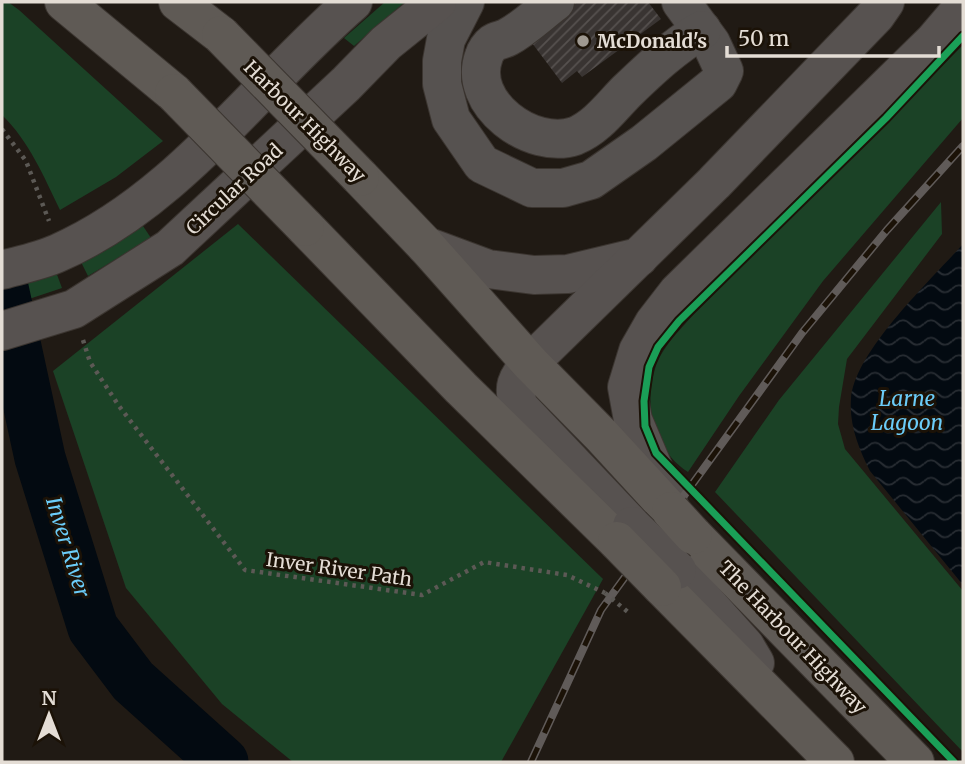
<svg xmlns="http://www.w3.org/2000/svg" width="965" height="764" viewBox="0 0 965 764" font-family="Merriweather,serif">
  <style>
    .grass { fill: #1b4226 }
    .water { fill: url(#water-waves) }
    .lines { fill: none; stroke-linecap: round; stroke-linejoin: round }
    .river { stroke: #030a11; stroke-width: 51 }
    .building { fill: url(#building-hatch) }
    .minor-casing { stroke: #3b3530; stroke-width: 40 }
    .major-casing { stroke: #3b3530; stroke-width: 40 }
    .highway-casing { stroke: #3b3530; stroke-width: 40 }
    .path { stroke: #5c5955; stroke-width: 4.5; stroke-dasharray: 3.5 5; stroke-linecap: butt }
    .minor { stroke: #565250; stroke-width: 38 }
    .major { stroke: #575250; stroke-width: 38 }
    .highway { stroke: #5f5a55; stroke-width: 38 }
    .rail-casing { stroke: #605b59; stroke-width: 8 }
    .rail { stroke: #1b1207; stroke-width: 5; stroke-dasharray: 16; stroke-linecap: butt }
    .major-bridge-casing { stroke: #3b3530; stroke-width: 40; stroke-linecap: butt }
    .highway-bridge-casing { stroke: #3b3530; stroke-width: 40; stroke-linecap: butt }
    .path-bridge { stroke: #5c5955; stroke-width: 4.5; stroke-dasharray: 3.5 5; stroke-linecap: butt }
    .major-bridge { stroke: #575250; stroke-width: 38 }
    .highway-bridge { stroke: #5f5a55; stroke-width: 38 }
    .cycleway-casing { stroke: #1b1207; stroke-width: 11 }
    .cycleway { stroke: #1a9f57; stroke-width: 7 }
    .poi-dot { fill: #9f9991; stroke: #1b1207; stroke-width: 2.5 }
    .labels { text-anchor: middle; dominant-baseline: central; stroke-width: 6; stroke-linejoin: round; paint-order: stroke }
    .poi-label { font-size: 19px; font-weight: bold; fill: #e4ddd5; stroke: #1b1207; text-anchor: start }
    .street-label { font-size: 19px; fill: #e4ddd5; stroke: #1b1207 }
    .water-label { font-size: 21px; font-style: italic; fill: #6bccf8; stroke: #1b1207 }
  </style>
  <defs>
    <pattern id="water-waves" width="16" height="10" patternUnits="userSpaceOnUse" patternTransform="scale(1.75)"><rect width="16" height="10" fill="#030a11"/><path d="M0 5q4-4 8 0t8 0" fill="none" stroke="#282d33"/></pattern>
    <pattern id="building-hatch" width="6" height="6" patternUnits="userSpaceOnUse" patternTransform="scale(1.75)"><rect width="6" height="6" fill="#393432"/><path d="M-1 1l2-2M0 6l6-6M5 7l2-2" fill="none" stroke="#56514f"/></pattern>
  </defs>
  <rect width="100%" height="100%" fill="#201a14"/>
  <g class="grass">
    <path d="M2,2h6l11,8 144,131 -47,36 -56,33c-16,-33 -31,-69 -58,-95z"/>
    <path d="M385,2h20l-51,44 -10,-8z"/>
    <path d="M963,45v73l-140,163 -84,115 -51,76c-33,-21 -45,-66 -33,-103 6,-21 24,-38 38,-54z"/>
    <path d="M941,202l1,32 -95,125 -8,48 -1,17 7,25 118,142v161l-248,-260 64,-92z"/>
    <path d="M238,224l365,355 -102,183h-208l-71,-58 -96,-116 -73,-217z"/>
    <path d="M143,226l8,12 -63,38 -7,-14z"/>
    <path d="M56,272l6,16 -60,20v-20z"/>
  </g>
  <path class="water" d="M963,244v341l-93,-114c-11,-22 -21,-46 -19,-72 3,-47 80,-119 112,-155z"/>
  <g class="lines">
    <path class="river" d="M2,283l38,175 53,170 40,53 90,81"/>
  </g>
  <path class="building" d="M565,2h83l13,17 -79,58 -5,-6 -15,12 -30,-40z"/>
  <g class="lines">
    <g class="minor-casing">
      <g id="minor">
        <path d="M465,2l-19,37 -4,22v23l9,35 31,45 50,24h31l28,-8 53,-37 74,-60 6,-12 -13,-28 -30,-41"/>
        <path d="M555,2c-15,11 -30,26 -47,35 -5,3 -11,3 -15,6 -4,3 -8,9 -9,13 -18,47 48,95 91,80 22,-9 36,-29 52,-45 24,-23 46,-44 75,-61"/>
      </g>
    </g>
    <g class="major-casing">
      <g id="major">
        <path d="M426,246l62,23 46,6 34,-1 71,-17"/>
        <path d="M2,270c18,-5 38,-9 56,-17 119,-52 199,-168 295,-251"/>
        <path d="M2,331l72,-22 96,-61 176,-164 40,-41 51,-41"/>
        <path d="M669,505l-36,-85 -6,-33 11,-36 16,-28 24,-31 256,-251 29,-34"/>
        <path d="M632,526l-113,-119c-7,-21 -3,-26 11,-44l184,-180 162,-168 9,-13"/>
        <path d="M677,570l68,76 10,17"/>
      </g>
    </g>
    <g class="highway-casing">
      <g id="highway">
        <path d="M64,2l110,91"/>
        <path d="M178,2l43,33"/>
        <path d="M360,177l66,69 104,117 72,73 69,75"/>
        <path d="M305,227l156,161 156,153"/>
        <path d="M693,535l222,227"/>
        <path d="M662,587l173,175"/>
      </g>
    </g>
    <g class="path">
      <path d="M2,129l24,32 23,60"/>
      <path d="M83,340l7,22 29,44 126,164 177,25 62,-33 83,13 38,18"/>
    </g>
    <use href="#minor" class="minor"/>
    <use href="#major" class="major"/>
    <use href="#highway" class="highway"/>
    <g class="rail-casing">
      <path id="rail" d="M531,762l70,-152 201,-277 85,-103 76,-84"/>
    </g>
    <use href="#rail" class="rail"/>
    <g class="major-bridge-casing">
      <path id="major-bridge" d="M632,526l45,44"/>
    </g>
    <g class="highway-bridge-casing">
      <g id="highway-bridge">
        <path d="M221,35l139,142"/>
        <path d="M174,93l131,134"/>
        <path d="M671,511l22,24"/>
        <path d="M617,541l45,46"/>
      </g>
    </g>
    <path class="path-bridge" d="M605,593l24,20"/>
    <use href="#major-bridge" class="major-bridge"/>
    <use href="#highway-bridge" class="highway-bridge"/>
    <g class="cycleway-casing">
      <path id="cycleway" d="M954,762l-298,-309 -11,-27 -1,-25 5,-34 9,-20 21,-26 207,-203 77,-82"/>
    </g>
    <use href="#cycleway" class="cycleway"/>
  </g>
  <circle class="poi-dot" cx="583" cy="41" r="7"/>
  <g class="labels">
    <g class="poi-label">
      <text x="597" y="41">McDonald's</text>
    </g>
    <g class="street-label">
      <text transform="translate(305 121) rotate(45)">Harbour Highway</text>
      <text transform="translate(234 189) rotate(-43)">Circular Road</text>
      <text transform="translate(339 569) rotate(8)">Inver River Path</text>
      <text transform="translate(793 637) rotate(46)">The Harbour Highway</text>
    </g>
    <g class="water-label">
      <text x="907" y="398">Larne<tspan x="907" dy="24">Lagoon</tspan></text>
      <text transform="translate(68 547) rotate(73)">Inver River</text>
    </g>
  </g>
  <rect width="965" height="764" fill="none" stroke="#e4ddd5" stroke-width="7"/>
  <g transform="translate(49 715)" stroke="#1b1207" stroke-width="5" paint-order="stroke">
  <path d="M0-5L12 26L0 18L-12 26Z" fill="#e4ddd5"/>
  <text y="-10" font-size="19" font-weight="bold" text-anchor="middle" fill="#e4ddd5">N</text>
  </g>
  <path d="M727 46v10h212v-10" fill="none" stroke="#e4ddd5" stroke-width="3.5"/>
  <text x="738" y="46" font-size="21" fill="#e4ddd5" stroke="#1b1207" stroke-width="5" paint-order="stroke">50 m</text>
</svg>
